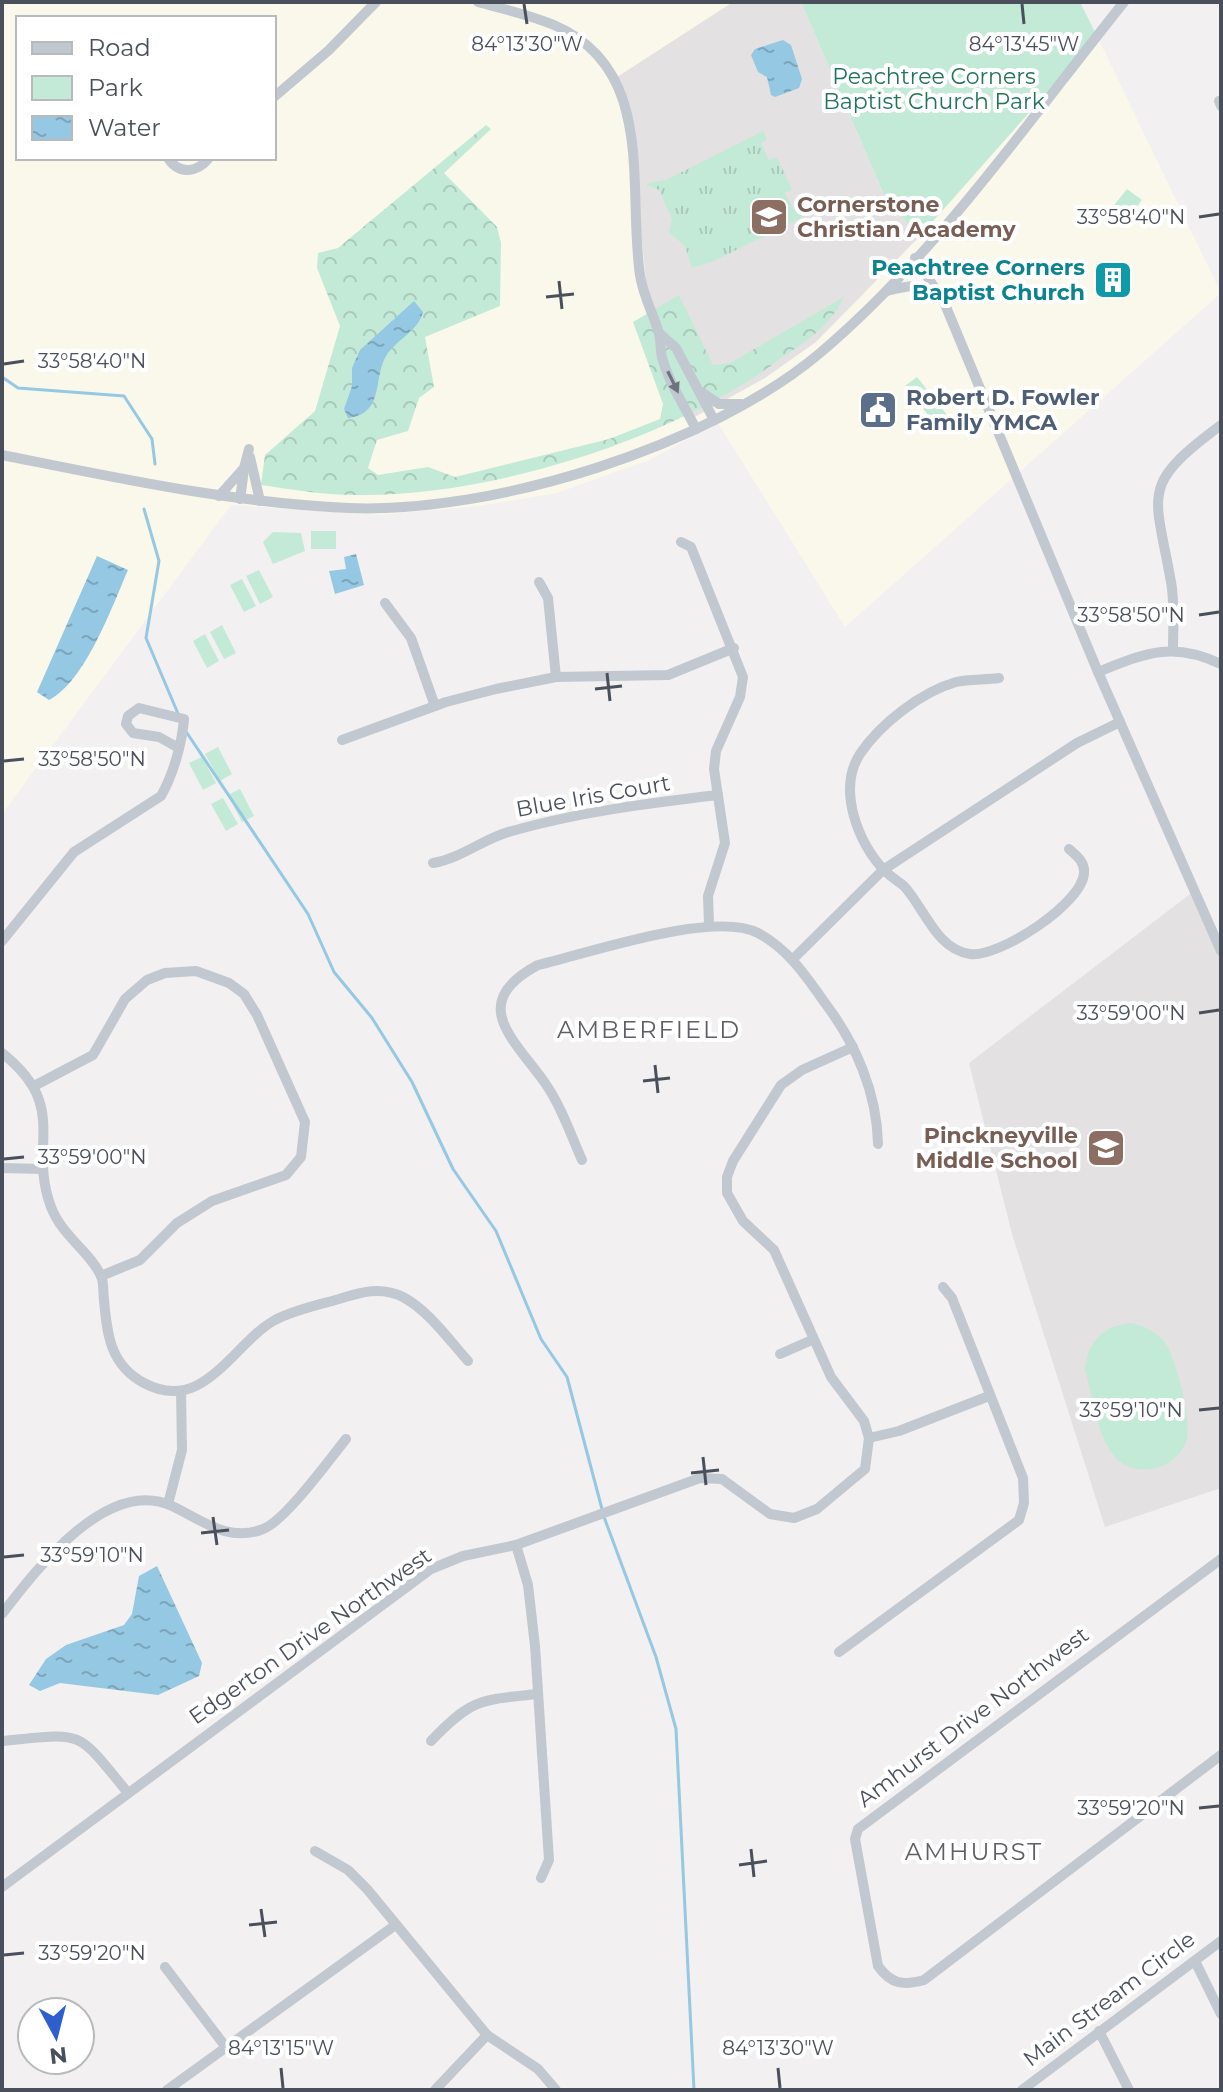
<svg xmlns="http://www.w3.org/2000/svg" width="1223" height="2092" viewBox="0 0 1223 2092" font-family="Montserrat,sans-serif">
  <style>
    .commercial { fill: #faf8eb; fill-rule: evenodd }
    .education { fill: #e3e1e1 }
    .grass { fill: url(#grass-tufts) }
    .forest { fill: url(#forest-crowns) }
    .park { fill: #c3ead7 }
    .water { fill: url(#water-ripples) }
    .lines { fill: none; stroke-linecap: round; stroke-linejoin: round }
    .stream { stroke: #95c8e2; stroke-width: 3 }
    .minor { stroke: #c2c8d0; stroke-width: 10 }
    .oneway { fill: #6e747e }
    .ticks { fill: none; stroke: #4a505b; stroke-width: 3 }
    .labels { text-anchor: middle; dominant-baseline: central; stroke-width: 8; stroke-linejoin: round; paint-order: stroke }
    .park-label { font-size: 22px; fill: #227456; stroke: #fff }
    .education-label { font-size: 22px; font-weight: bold; fill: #785e54; stroke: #fff; text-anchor: start }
    .culture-label { font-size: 22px; font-weight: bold; fill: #0d838f; stroke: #fff; text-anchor: end }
    .service-label { font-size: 22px; font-weight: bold; fill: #4e5e75; stroke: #fff; text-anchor: start }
    .street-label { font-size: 22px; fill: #4a505b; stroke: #fff }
    .neighbourhood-label { font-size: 24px; letter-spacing: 2px; fill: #5d5f64; stroke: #fff }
    .ticks-label { font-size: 20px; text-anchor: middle; fill: #4a505b; stroke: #fff; stroke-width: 8; stroke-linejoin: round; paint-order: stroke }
  </style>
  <defs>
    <pattern id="grass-tufts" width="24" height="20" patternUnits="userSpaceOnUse" patternTransform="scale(2)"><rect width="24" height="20" fill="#c3ead7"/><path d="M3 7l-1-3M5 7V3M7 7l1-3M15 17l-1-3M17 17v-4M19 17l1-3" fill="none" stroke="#a9cabb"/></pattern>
    <pattern id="forest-crowns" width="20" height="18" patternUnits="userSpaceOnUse" patternTransform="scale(2)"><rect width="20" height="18" fill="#c3ead7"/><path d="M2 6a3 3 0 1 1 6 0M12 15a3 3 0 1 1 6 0" fill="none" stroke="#a9cabb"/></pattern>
    <pattern id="water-ripples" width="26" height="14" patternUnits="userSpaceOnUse" patternTransform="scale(2)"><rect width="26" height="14" fill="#95c8e2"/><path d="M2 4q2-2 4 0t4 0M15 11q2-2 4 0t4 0" fill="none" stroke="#7ca5ba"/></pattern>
  </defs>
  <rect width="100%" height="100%" fill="#f2f0f0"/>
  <path class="commercial" d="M2,2h799l84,195 212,-161 124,257 -376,334 -127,-204 -69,37 -92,33 -78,13 -100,9 -148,-10 -229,309zM18,18h256v140h-256z"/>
  <g class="education">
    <path d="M733,2h68l84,195 34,40 -103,105 -51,36 -74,41 -42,-109 -14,-136 -21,-95z"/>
    <path d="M1194,891l27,60v537l-116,39 -93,-293 -43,-171z"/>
  </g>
  <path class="grass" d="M763,131l4,8 -6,4 8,17 8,-3 15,33 -7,3 10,18 6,-3 4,8 -91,45 -22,7 -7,-22 -16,-14 3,-13 -13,-29 -12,-5 1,-2 18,-3z"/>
  <path class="forest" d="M486,125l5,4 -47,44 53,54 4,16 -1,63 -75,31 9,50 -15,11 -11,33 -31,9 -9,28 10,7 50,-8 27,10 154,-38 51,-20 3,-15 -30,-82 46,-27 34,70 17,-2 114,-66c-15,31 -37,43 -64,62 -106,80 -289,138 -422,136 -32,0 -65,-5 -97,-10l4,-30 50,-44 25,-85 -23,-58 1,-15 20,-5z"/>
  <g class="park">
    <path d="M801,2h279l17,34 -178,201 -34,-40z"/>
    <path d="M1127,189l15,11 -20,26 -15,-12z"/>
    <path d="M917,377l31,39 -12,9 -31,-39z"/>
    <rect x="311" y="531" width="25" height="18"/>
    <path d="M273,532l28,1 4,18 -32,13 -10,-22z"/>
    <path d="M259,570l14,27 -13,7 -14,-28z"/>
    <path d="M242,579l14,27 -12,6 -14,-27z"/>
    <path d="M222,625l14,28 -12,6 -14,-27z"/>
    <path d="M205,634l14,27 -12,7 -14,-27z"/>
    <path d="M218,747l14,27 -12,7 -15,-27z"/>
    <path d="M202,757l14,26 -13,7 -14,-27z"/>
    <path d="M240,789l14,27 -12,6 -14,-27z"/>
    <path d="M223,798l15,26 -12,7 -15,-27z"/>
    <path d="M1132,1323c13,4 23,8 32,18 12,16 29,83 22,101 -12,31 -57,38 -75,10 -15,-23 -19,-57 -26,-83 3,-28 19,-44 47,-46z"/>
  </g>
  <g class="water">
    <path d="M783,40l8,5 11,34 -3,9 -24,9 -4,-2 -4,-18 -9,-5 -7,-17 4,-6z"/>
    <path d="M414,301l9,11c-6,22 -30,28 -39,48 -10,22 -1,54 -36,58l-4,-9 8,-23v-18l8,-18z"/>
    <path d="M356,554l8,31 -29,9 -6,-23 17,-2 -2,-12z"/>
    <path d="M97,556l31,14c-16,37 -43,112 -79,130l-12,-8z"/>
    <path d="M157,1566l45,97 -3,13 -41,19 -98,-12 -20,8 -11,-6 17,-26 20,-14 58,-20 8,-11 7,-38z"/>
  </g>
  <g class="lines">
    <g class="stream">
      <path d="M2,377l16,11 106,8 28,43 3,25"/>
      <path d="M144,509l15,52 -13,77 33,78"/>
      <path d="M187,733l121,181 26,58 38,46 40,64 41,87 43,62 45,108 26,38 35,132"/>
      <path d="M604,1517l52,140 20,72 18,361"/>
    </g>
    <g class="minor">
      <path d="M478,2c25,7 52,13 76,23 103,44 73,162 86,250 3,21 13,38 19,58 2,8 1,16 3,24 6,24 23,50 34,72"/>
      <path d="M274,97l55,-47 47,-48"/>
      <path d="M1219,101l2,5"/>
      <path d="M168,158c11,17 29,15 41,0"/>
      <path d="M915,258l29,44 154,370 123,279"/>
      <path d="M887,291c22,-6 34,-9 52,7"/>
      <path d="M659,333l17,15 38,72"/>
      <path d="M701,392l18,12h22"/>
      <path d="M2,455c115,23 230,48 347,53 144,6 361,-62 471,-155 115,-97 210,-234 304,-351"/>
      <path d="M250,457l10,44"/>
      <path d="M219,496l25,-28 5,-19"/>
      <path d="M240,499l4,-29"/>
      <path d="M681,542l10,5 52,130 -3,20 -24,54 -2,18 11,74 -17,53 1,28"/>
      <path d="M539,582l9,16 8,79"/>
      <path d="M385,603l26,35 24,68"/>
      <path d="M1173,649c0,-22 2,-46 -2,-67 -16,-91 -32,-96 50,-157"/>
      <path d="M1098,672c48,-19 74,-31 123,-8"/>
      <path d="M999,678c-14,2 -30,1 -43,4 -35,10 -76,42 -96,72 -23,35 -2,90 25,117 6,6 13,10 19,15 21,23 32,63 66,68 29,4 113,-51 114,-81 1,-11 -7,-17 -15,-24"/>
      <path d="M342,740l104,-38 50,-13 60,-12 112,-2 66,-27"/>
      <path d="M433,863c29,-5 51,-25 79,-32 67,-19 137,-28 206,-36"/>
      <path d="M2,941l72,-89 87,-56c12,-21 21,-52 23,-77l-45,-11 -11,8 -2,8 7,9 26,4 18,10"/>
      <path d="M793,959l90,-89 194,-127 43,-21"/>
      <path d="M2,1053c69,55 25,90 49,154 11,29 40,46 50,69 3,6 2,17 3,24 3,34 6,65 40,83 60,32 88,-39 131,-63 19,-10 43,-15 64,-21 22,-7 42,-13 64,-2 26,14 46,43 65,64"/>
      <path d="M34,1086l59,-31 32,-56 22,-19 18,-7 31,-2 33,12 15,11 13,21 48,107 -4,35 -15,18 -74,26 -35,22 -37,37 -39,16"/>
      <path d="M582,1160c-11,-25 -21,-54 -37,-77 -30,-43 -79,-80 -7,-118 51,-12 176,-55 220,-32 30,16 48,43 67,70 31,41 52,90 53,141"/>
      <path d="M2,1168l41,1"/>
      <path d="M780,1354l32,-14"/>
      <path d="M869,1438l30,-7 90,-35"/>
      <path d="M168,1504l14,-54 -1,-59"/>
      <path d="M516,1545l12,40 7,61 14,214 -8,18"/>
      <path d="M1221,1559l-363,270 -3,10 23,127c13,18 25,20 46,14l297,-225"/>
      <path d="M2,1614c34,-44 105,-138 170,-108 30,14 56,37 91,23 22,-8 66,-69 83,-90"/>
      <path d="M839,1652l180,-132 5,-17 -1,-25 -71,-180 -9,-11"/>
      <path d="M2,1741c83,-8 73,-13 126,52"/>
      <path d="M431,1741c41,-43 50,-41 106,-47"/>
      <path d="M315,1851l33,19 19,19 120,146 51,34 18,21"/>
      <path d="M2,1887l429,-318 32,-13 53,-11 184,-67 22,1 48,35 24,4 23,-9 48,-40 4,-31 -5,-17 -33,-44 -57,-127 -31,-29 -16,-28v-16l6,-16 48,-76 21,-15 51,-23"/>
      <path d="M1195,1961l26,53"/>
      <path d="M165,1967l60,79"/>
      <path d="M1099,2031l30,59"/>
      <path d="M167,2090l227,-164"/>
      <path d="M435,2090l52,-55"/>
      <path d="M1022,2090l199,-149"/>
    </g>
  </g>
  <defs><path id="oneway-solid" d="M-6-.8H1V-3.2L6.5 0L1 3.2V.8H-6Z" transform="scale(2)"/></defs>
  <use class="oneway" href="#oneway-solid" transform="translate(673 382) rotate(64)"/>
  <path class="ticks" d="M524,4l3,20M1022,4l2,20M1199,217l20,-3M559,281l3,28M546,297l28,-3M4,364l20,-3M1199,615l20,-3M607,673l3,28M595,689l27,-3M4,761l20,-2M1199,1013l20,-3M655,1065l3,28M643,1081l27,-3M4,1159l20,-2M1199,1410l20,-2M703,1457l3,28M691,1473l28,-3M213,1517l4,28M201,1533l28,-3M4,1557l20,-2M1199,1808l20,-2M751,1849l3,28M739,1865l28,-4M261,1909l4,28M249,1925l28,-3M4,1955l20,-2M281,2068l2,20M778,2068l2,20"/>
  <defs>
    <g id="school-square" transform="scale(2)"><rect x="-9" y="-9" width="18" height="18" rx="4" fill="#8d6e63" stroke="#fff"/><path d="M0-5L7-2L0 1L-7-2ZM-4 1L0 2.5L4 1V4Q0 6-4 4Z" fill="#fff"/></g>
    <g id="building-square" transform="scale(2)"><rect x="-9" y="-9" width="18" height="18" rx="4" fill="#0f9aa8" stroke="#fff"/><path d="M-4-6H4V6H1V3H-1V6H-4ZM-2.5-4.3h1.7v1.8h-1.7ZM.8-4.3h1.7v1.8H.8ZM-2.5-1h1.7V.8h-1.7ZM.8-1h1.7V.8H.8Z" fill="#fff"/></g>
    <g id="civic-square" transform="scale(2)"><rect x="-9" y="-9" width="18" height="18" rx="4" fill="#5c6f8a" stroke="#fff"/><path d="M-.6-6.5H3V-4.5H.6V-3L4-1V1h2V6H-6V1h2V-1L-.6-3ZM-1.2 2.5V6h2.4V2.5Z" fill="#fff"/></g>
  </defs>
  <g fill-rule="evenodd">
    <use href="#school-square" x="769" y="217"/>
    <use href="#building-square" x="1113" y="280"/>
    <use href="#civic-square" x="878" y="410"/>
    <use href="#school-square" x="1106" y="1148"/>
  </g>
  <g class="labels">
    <g class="park-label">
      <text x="934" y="76">Peachtree Corners<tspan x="934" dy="25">Baptist Church Park</tspan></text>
    </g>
    <g class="education-label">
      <text x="797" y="204">Cornerstone<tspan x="797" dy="25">Christian Academy</tspan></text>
      <text x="1078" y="1135" text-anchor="end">Pinckneyville<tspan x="1078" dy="25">Middle School</tspan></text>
    </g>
    <g class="culture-label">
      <text x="1085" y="267">Peachtree Corners<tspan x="1085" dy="25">Baptist Church</tspan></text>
    </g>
    <g class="service-label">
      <text x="906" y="397">Robert D. Fowler<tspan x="906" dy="25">Family YMCA</tspan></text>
    </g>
    <g class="street-label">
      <text transform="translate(593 796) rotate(-10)">Blue Iris Court</text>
      <text transform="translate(310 1636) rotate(-35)">Edgerton Drive Northwest</text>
      <text transform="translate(973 1717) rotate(-37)">Amhurst Drive Northwest</text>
      <text transform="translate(1109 1999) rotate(-37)">Main Stream Circle</text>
    </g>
    <g class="neighbourhood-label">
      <text x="649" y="1029">AMBERFIELD</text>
      <text x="974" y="1851">AMHURST</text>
    </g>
  </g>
  <g class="ticks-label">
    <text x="527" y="51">84°13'30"W</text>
    <text x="1024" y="51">84°13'45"W</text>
    <text x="1131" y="224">33°58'40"N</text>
    <text x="92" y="368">33°58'40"N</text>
    <text x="1131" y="622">33°58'50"N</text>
    <text x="92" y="766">33°58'50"N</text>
    <text x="1131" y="1020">33°59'00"N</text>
    <text x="92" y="1164">33°59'00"N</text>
    <text x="1131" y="1417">33°59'10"N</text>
    <text x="92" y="1562">33°59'10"N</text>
    <text x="1131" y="1815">33°59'20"N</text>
    <text x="92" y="1960">33°59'20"N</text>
    <text x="281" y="2055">84°13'15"W</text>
    <text x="778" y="2055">84°13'30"W</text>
  </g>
  <rect width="1223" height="2092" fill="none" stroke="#4a505b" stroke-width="8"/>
  <rect x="16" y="16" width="260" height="144" fill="#ffffff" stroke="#b7b9bd" stroke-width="2"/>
  <rect x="32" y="42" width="40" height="12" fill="#c2c8d0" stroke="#b7b9bd" stroke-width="2"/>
  <text x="88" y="56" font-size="24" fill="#4a505b">Road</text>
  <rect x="32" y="76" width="40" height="24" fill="#c3ead7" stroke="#b7b9bd" stroke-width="2"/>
  <text x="88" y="96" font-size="24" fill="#4a505b">Park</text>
  <rect x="32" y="116" width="40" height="24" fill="url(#water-ripples)" stroke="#b7b9bd" stroke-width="2"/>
  <text x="88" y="136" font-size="24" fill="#4a505b">Water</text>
  <g transform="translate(56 2036) rotate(173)"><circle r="38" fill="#ffffff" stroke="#b7b9bd" stroke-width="2"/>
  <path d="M0-6L14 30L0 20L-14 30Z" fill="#2e5fcd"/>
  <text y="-12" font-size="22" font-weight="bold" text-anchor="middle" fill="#4a505b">N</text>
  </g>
</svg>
